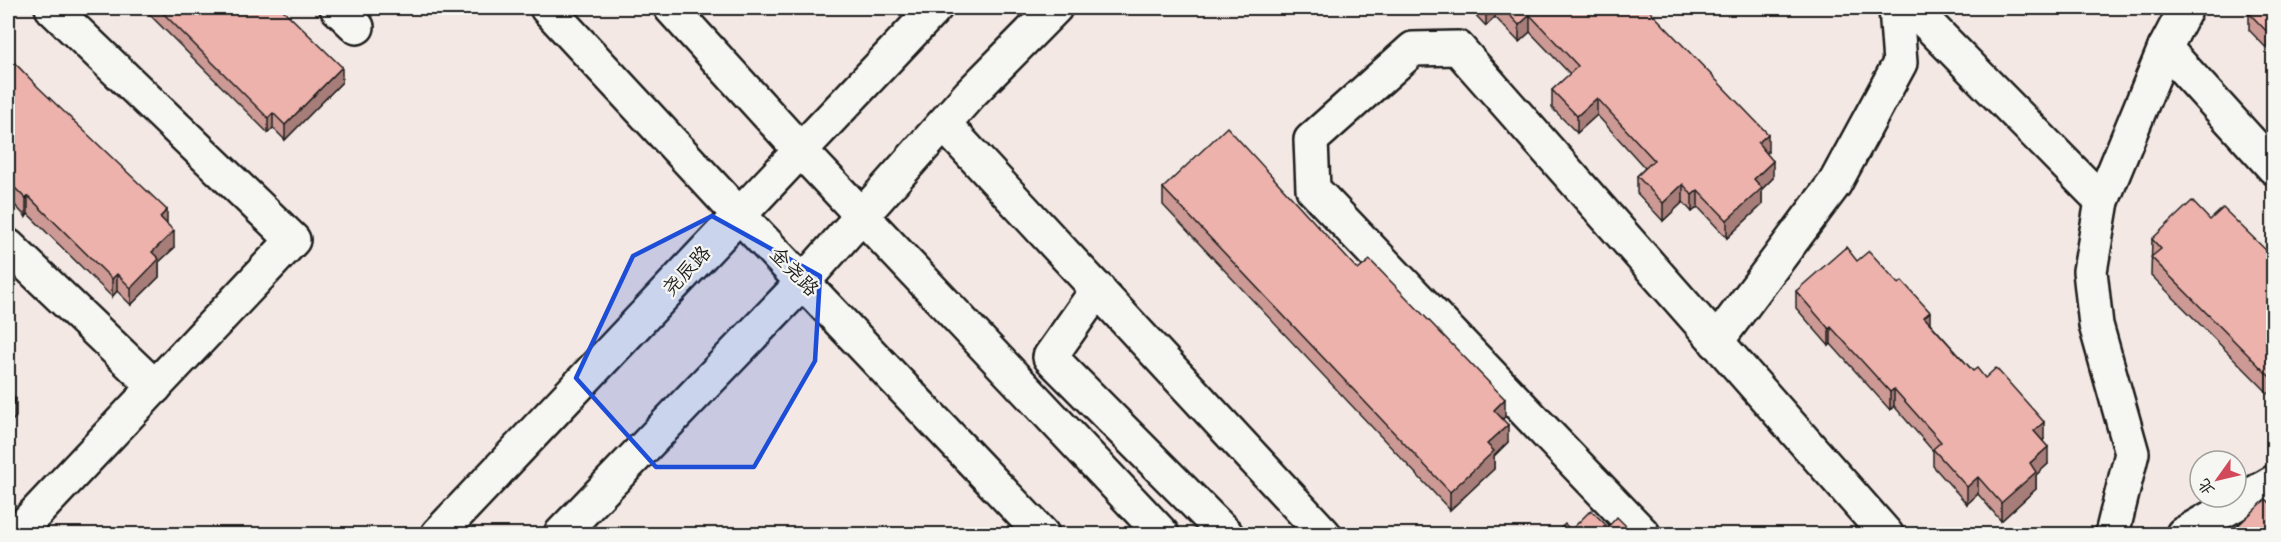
<svg xmlns="http://www.w3.org/2000/svg" width="2281" height="542" viewBox="0 0 2281 542" font-family="'Architects Daughter','LXGW WenKai TC',sans-serif">
  <style>
    .lines { fill: none; stroke-linecap: round; stroke-linejoin: round }
    .minor-casing { stroke: #1c1c1c; stroke-width: 38 }
    .major-casing { stroke: #1c1c1c; stroke-width: 38 }
    .minor { stroke: #f6f6f2; stroke-width: 33 }
    .major { stroke: #f6f6f2; stroke-width: 33 }
    .wall { fill: #cc9994; stroke: #1c1c1c; stroke-width: 1.5 }
    .shaded-wall { fill: #a67d78; stroke: #1c1c1c; stroke-width: 1.5 }
    .building { fill: #edb2ac; stroke: #1c1c1c; stroke-width: 1.5 }
    .marked { fill: #1d4ed8; fill-opacity: 0.2; stroke: #1d4ed8; stroke-width: 4.5; stroke-linejoin: round }
    .labels { text-anchor: middle; dominant-baseline: central; stroke-width: 4.5; stroke-linejoin: round; paint-order: stroke }
    .street-label { font-size: 20px; fill: #1c1c1c; stroke: #f6f6f2 }
  </style>
  <rect width="100%" height="100%" fill="#f4e8e4"/>
  <filter id="ink" filterUnits="userSpaceOnUse"><feTurbulence type="fractalNoise" baseFrequency=".0167" numOctaves="2"/><feDisplacementMap in="SourceGraphic" scale="12" xChannelSelector="R" yChannelSelector="G"/><feConvolveMatrix kernelMatrix="1 2 1 2 8 2 1 2 1" color-interpolation-filters="sRGB"/></filter>
  <g filter="url(#ink)">
    <g class="lines">
      <g class="minor-casing">
        <g id="minor">
          <path d="M337,8l20,19"/>
          <path d="M1912,8l190,193"/>
          <path d="M2165,48l109,120"/>
          <path d="M944,124l380,410"/>
          <path d="M8,246l147,141"/>
          <path d="M1098,289l-48,68 176,177"/>
          <path d="M1716,342l119,-159 65,-120 -4,-55"/>
          <path d="M16,534l277,-294 -241,-232"/>
          <path d="M1643,534l-330,-345 -2,-49 102,-91 45,-1 428,486"/>
          <path d="M2112,534l20,-81 -36,-128 -6,-54 12,-70 63,-153 21,-40"/>
          <path d="M2183,534l91,-52"/>
        </g>
      </g>
      <g class="major-casing">
        <g id="major">
          <path d="M547,8l193,208 302,318"/>
          <path d="M671,8l131,144 360,382"/>
          <path d="M438,534l497,-526"/>
          <path d="M561,534l242,-252 167,-188 85,-86"/>
        </g>
      </g>
      <use href="#minor" class="minor"/>
      <use href="#major" class="major"/>
    </g>
    <g class="wall">
      <path d="M143,8h138l61,74 -57,58 -12,-12 -5,5z"/>
      <path d="M1469,8h178l121,144 -2,1 7,25 -11,11v16l-35,33 -29,-31 -6,5 -9,-10 -20,19 -26,-28v-17l8,-8 -48,-53 -20,18 -25,-25v-18l18,-16 -40,-42 -11,10 -24,-25 -9,9z"/>
      <path d="M2274,8v48l-25,-26v-17z"/>
      <path d="M8,56l159,168 7,24 -15,14v15l-28,28 -14,-14 -5,6 -84,-83 -2,3 -18,-19z"/>
      <path d="M1163,188l195,82 147,147 -3,2 6,23 -14,14v13l-44,41 -287,-305z"/>
      <path d="M2210,220l64,38v141l-123,-124 1,-36z"/>
      <path d="M1857,261l73,62 43,48 12,7 59,61 -1,2 5,23 -12,11v14l-35,32 -23,-27 -11,10 -34,-38v-15l-39,-45 -4,4 -59,-66 -2,2 -33,-38v-17z"/>
    </g>
    <g class="shaded-wall">
      <path d="M1486,8h9v9l-9,9z"/>
      <path d="M1530,15v17l-11,10v-17z"/>
      <path d="M342,67v15l-57,58v-15z"/>
      <path d="M1597,98v17l-20,18v-17z"/>
      <path d="M273,113v15l-5,5v-15z"/>
      <path d="M1768,134v18l-10,9v-18z"/>
      <path d="M1773,161v17l-11,11v16l-35,33v-18l27,-41z"/>
      <path d="M1683,184v18l-20,19v-18z"/>
      <path d="M1698,190v17l-6,5v-17z"/>
      <path d="M28,196v18l-2,3v-18z"/>
      <path d="M167,210v17l-7,-10z"/>
      <path d="M174,231v17l-15,14v15l-28,28v-17l21,-36z"/>
      <path d="M117,274v17l-5,6v-18z"/>
      <path d="M1930,312v18l-6,-13z"/>
      <path d="M1831,327v17l-2,2v-17z"/>
      <path d="M12,376v18l-4,4v-17z"/>
      <path d="M1894,389v17l-4,4v-18z"/>
      <path d="M16,399v18l-8,8v-18z"/>
      <path d="M1505,399v18l-11,10v-17z"/>
      <path d="M2044,422v17l-10,9v-17z"/>
      <path d="M1508,425v17l-14,14v13l-44,41v-18l37,-48z"/>
      <path d="M2048,447v17l-12,11v14l-35,32v-18l29,-40z"/>
      <path d="M1978,477v17l-11,10v-17z"/>
    </g>
    <g class="building">
      <path d="M158,8h123l61,59 -57,58 -12,-12 -5,5z"/>
      <path d="M1503,8h144l121,126 -10,9 15,18 -19,18 8,9 -35,32 -29,-30 -6,5 -9,-11 -20,19 -26,-27 17,-16 -57,-62 -20,18 -25,-26 26,-24 -48,-51 -11,10z"/>
      <path d="M2255,8h19v31l-25,-26z"/>
      <path d="M8,56l30,31 129,123 -7,7 14,14 -22,21 7,7 -28,29 -14,-14 -5,5 -84,-83 -2,3 -18,-18z"/>
      <path d="M1227,127l131,143 12,-10 135,139 -11,11 14,15 -21,19 7,7 -44,41 -287,-304z"/>
      <path d="M2192,201l18,19 13,-12 51,50v123l-123,-124 10,-8 -9,-10z"/>
      <path d="M1846,247l11,14 12,-10 30,33 3,-3 28,31 -6,5 49,54 4,-3 8,10 11,-10 48,54 -10,9 14,16 -18,16 6,9 -35,31 -23,-26 -11,10 -34,-38 8,-7 -47,-53 -4,3 -59,-65 -2,2 -33,-38z"/>
      <path d="M8,371l4,5 -4,5z"/>
      <path d="M8,391l8,8 -8,8z"/>
      <path d="M2266,499l8,8v27h-45z"/>
      <path d="M1591,510l17,17 9,-10 17,17h-80l11,-10 6,6z"/>
    </g>
  </g>
  <path class="marked" d="M712,216l108,60 -5,85 -61,106h-98l-80,-89 57,-122z"/>
  <g class="labels">
    <g class="street-label">
      <text transform="translate(687 271) rotate(-47)">尧辰路</text>
      <text transform="translate(794 272) rotate(46)">金尧路</text>
    </g>
  </g>
  <rect width="2281" height="542" fill="none" stroke="#f6f6f2" stroke-width="30"/>
  <rect x="15" y="15" width="2251" height="512" fill="none" stroke="#1c1c1c" stroke-width="2" filter="url(#ink)"/>
  <g transform="translate(2218 479) rotate(236)"><circle r="28" fill="#f6f6f2" stroke="#9f9f9c" stroke-width="1.5"/>
  <path d="M0-4.5L10 22L0 15L-10 22Z" fill="#d1495b"/>
  <text y="-9" font-size="16" font-weight="bold" text-anchor="middle" fill="#1c1c1c">北</text>
  </g>
</svg>
